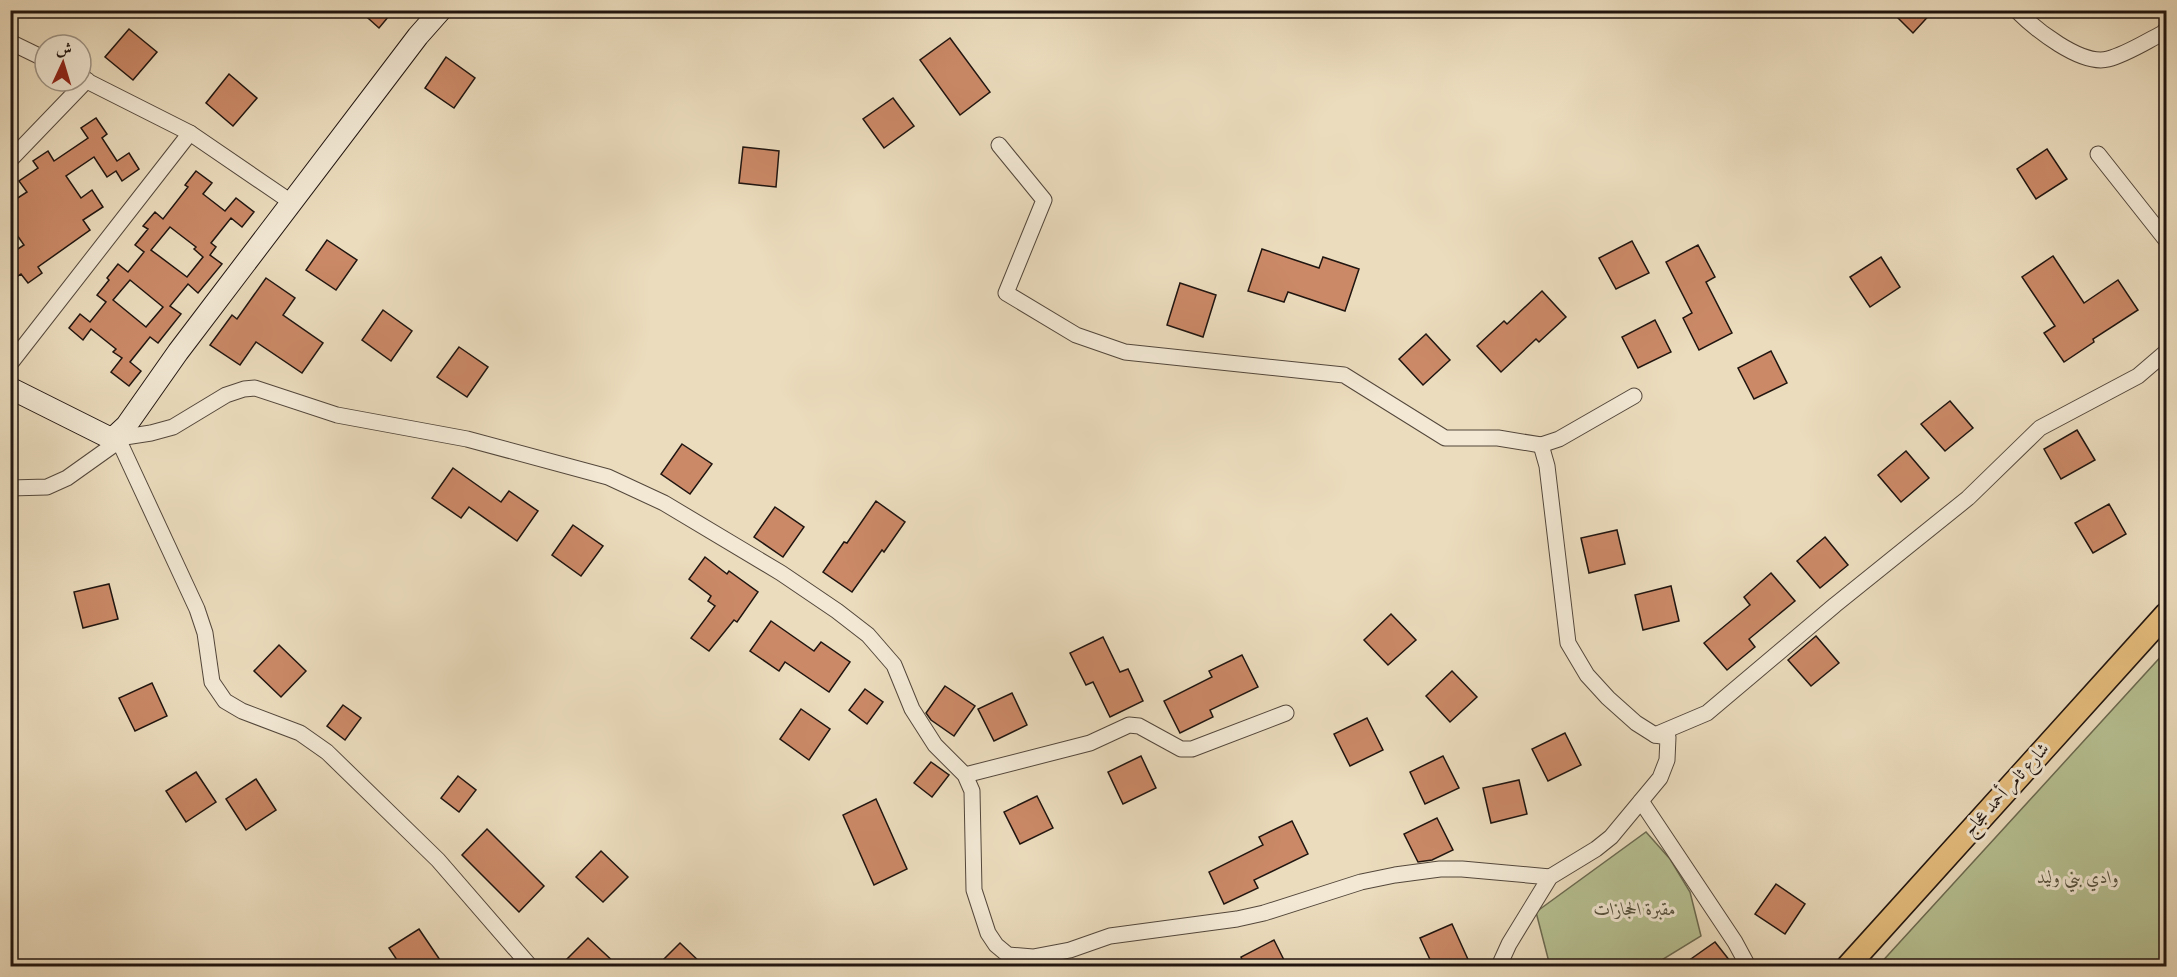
<svg xmlns="http://www.w3.org/2000/svg" width="2177" height="977" viewBox="0 0 2177 977" font-family="'IM FELL English',Amiri,serif">
  <style>
    .green { fill: #b6c092; stroke: #6b6a51; stroke-width: 1.5 }
    .building { fill: #cb8967; stroke: #201510; stroke-width: 1.5; fill-rule: evenodd }
    .lines { fill: none; stroke-linecap: round; stroke-linejoin: round }
    .street-casing { stroke: #53473b; stroke-width: 17 }
    .secondary-casing { stroke: #201510; stroke-width: 23 }
    .primary-casing { stroke: #201510; stroke-width: 25 }
    .street { stroke: #f2e8d4; stroke-width: 15 }
    .secondary { stroke: #f2e8d4; stroke-width: 21 }
    .primary { stroke: #e6be7e; stroke-width: 22 }
    .labels { text-anchor: middle; dominant-baseline: central; stroke-width: 6; stroke-linejoin: round; paint-order: stroke }
    .street-label { font-size: 18px; fill: #201510; stroke: #f2e8d4 }
    .park-label { font-size: 18px; font-style: italic; fill: #54513e; stroke: #f2e8d4 }
  </style>
  <rect width="100%" height="100%" fill="#ebdcbd"/>
  <filter id="stains"><feTurbulence type="fractalNoise" baseFrequency=".00333" numOctaves="4"/><feColorMatrix values="0 0 0 0 .2 0 0 0 0 .09 0 0 0 0 .02 0 0 0 .5 -.17"/></filter>
  <radialGradient id="worn" r=".72"><stop offset=".6" stop-color="#630" stop-opacity="0"/><stop offset="1" stop-color="#630" stop-opacity=".3"/></radialGradient>
  <g class="green">
    <path d="M2166,651v315h-288z"/>
    <path d="M1646,832l24,27 20,33 11,44 -49,30h-102l-14,-54z"/>
  </g>
  <g class="building">
    <path d="M359,10h35l-15,18z"/>
    <path d="M1890,10h44l-21,23z"/>
    <path d="M129,29l28,23 -24,28 -28,-23z"/>
    <path d="M950,38l40,54 -30,23 -40,-55z"/>
    <path d="M446,57l29,21 -21,30 -29,-20z"/>
    <path d="M229,74l28,24 -24,28 -27,-23z"/>
    <path d="M893,98l21,28 -30,22 -21,-29z"/>
    <path d="M96,118l11,16 -5,4 15,23 12,-8 10,16 -17,12 -6,-10 -9,6 -13,-20 -28,19 15,22 11,-8 11,17 -20,13 7,10 -52,37 4,6 -14,10 -7,-9 -11,7v-27l14,-9 -14,-20v-22l17,-11 -8,-11 19,-13 -5,-7 15,-10 6,10 34,-23 -7,-10z"/>
    <path d="M743,147l36,4 -3,36 -37,-4z"/>
    <path d="M2047,149l20,30 -31,20 -19,-30z"/>
    <path d="M196,171l16,12 -9,11 22,17 11,-13 18,14 -12,15 -11,-9 -20,25 5,4 -6,8 12,9 -24,29 -10,-9 -18,22 11,8 -23,29 -8,-6 -20,25 11,9 -12,15 -18,-14 11,-14 -9,-6 3,-3 -25,-20 -8,11 -14,-12 11,-14 10,8 16,-20 -9,-7 12,-15 -2,-2 11,-14 10,8 16,-20 -9,-7 13,-16 -5,-3 12,-14 8,7 25,-32 -3,-2zM170,227l26,20 -2,2 9,8 -16,20 -36,-27zM130,280l33,27 -17,20 -33,-27z"/>
    <path d="M327,240l30,20 -21,30 -30,-20z"/>
    <path d="M1632,241l17,32 -33,16 -17,-31z"/>
    <path d="M1698,245l17,32 -9,5 26,51 -33,17 -16,-32 9,-5 -26,-51z"/>
    <path d="M1262,249l57,19 4,-11 36,12 -14,42 -57,-19 -4,10 -36,-11z"/>
    <path d="M2053,256l31,47 34,-23 20,30 -45,29 1,3 -30,20 -20,-29 11,-7 -33,-49z"/>
    <path d="M1881,257l19,30 -30,20 -20,-30z"/>
    <path d="M266,278l29,20 -12,17 40,28 -21,30 -46,-31 -16,23 -30,-20 22,-30 5,4z"/>
    <path d="M1180,283l36,12 -13,42 -36,-12z"/>
    <path d="M1542,291l24,26 -27,25 -3,-3 -35,33 -24,-26 27,-25 3,3z"/>
    <path d="M383,310l29,21 -21,30 -29,-21z"/>
    <path d="M1655,320l16,32 -33,16 -16,-31z"/>
    <path d="M1426,334l24,26 -27,25 -24,-26z"/>
    <path d="M459,347l29,20 -21,30 -30,-20z"/>
    <path d="M1771,351l16,32 -33,16 -16,-31z"/>
    <path d="M1950,401l23,27 -28,23 -24,-27z"/>
    <path d="M2077,430l18,30 -34,19 -17,-30z"/>
    <path d="M682,444l30,20 -22,30 -29,-20z"/>
    <path d="M1906,451l23,27 -28,24 -23,-27z"/>
    <path d="M453,468l48,34 8,-11 29,20 -21,30 -48,-34 -8,11 -29,-20z"/>
    <path d="M876,501l29,21 -21,30 -2,-2 -30,42 -29,-20 21,-30 3,1z"/>
    <path d="M2109,504l17,30 -33,19 -18,-30z"/>
    <path d="M775,507l29,20 -21,30 -29,-20z"/>
    <path d="M573,525l30,21 -22,30 -29,-21z"/>
    <path d="M1617,530l8,34 -36,9 -8,-35z"/>
    <path d="M1825,537l23,28 -28,23 -23,-27z"/>
    <path d="M705,557l22,17 2,-3 29,21 -21,30 -3,-2 -25,31 -18,-13 24,-32 -7,-5 3,-5 -22,-17z"/>
    <path d="M1771,573l24,28 -46,38 6,8 -28,23 -23,-27 46,-38 -6,-8z"/>
    <path d="M109,584l9,35 -35,9 -9,-36z"/>
    <path d="M1671,586l8,35 -36,9 -8,-35z"/>
    <path d="M1391,614l25,26 -28,25 -24,-25z"/>
    <path d="M771,621l43,30 7,-9 29,20 -21,30 -44,-30 -6,9 -29,-20z"/>
    <path d="M1816,636l23,27 -28,23 -23,-26z"/>
    <path d="M1103,637l17,35 8,-3 15,32 -33,16 -17,-35 -7,3 -16,-32z"/>
    <path d="M279,645l27,26 -25,26 -27,-26z"/>
    <path d="M1242,655l16,32 -48,23 3,7 -33,16 -16,-32 48,-24 -3,-6z"/>
    <path d="M1452,671l25,26 -27,25 -24,-26z"/>
    <path d="M152,683l15,33 -32,15 -16,-33z"/>
    <path d="M945,686l30,20 -21,30 -23,-16 -5,-7z"/>
    <path d="M865,689l18,13 -16,22 -18,-14z"/>
    <path d="M1012,693l15,32 -33,16 -16,-32z"/>
    <path d="M343,705l18,13 -16,22 -18,-14z"/>
    <path d="M801,709l29,20 -21,31 -29,-21z"/>
    <path d="M1367,718l16,32 -33,16 -16,-32z"/>
    <path d="M1565,733l16,32 -33,16 -16,-32z"/>
    <path d="M1141,756l15,32 -33,16 -15,-32z"/>
    <path d="M1443,756l16,32 -34,16 -15,-32z"/>
    <path d="M931,762l18,13 -17,22 -18,-14z"/>
    <path d="M196,772l20,30 -30,20 -20,-31z"/>
    <path d="M458,776l18,14 -17,22 -18,-14z"/>
    <path d="M256,779l20,31 -30,20 -20,-31z"/>
    <path d="M1519,780l8,34 -36,9 -8,-35z"/>
    <path d="M1037,796l16,32 -33,16 -16,-32z"/>
    <path d="M876,799l31,70 -33,16 -31,-70z"/>
    <path d="M1437,818l16,32 -21,10 -14,2 -14,-28z"/>
    <path d="M1292,821l16,33 -54,26 4,8 -34,16 -15,-32 54,-27 -4,-8z"/>
    <path d="M487,829l57,57 -25,26 -57,-57z"/>
    <path d="M601,851l27,26 -25,25 -27,-25z"/>
    <path d="M1776,884l29,20 -20,30 -30,-20z"/>
    <path d="M1452,924l19,42h-38l-13,-28z"/>
    <path d="M419,929l21,31 -11,6h-28l-12,-18z"/>
    <path d="M588,938l30,28h-58z"/>
    <path d="M1274,940l13,26h-42l-4,-9z"/>
    <path d="M1715,942l19,24h-53z"/>
    <path d="M680,943l24,23h-47z"/>
  </g>
  <g class="lines">
    <g class="street-casing">
      <g id="street">
        <path d="M2016,10c19,19 65,56 92,49 19,-5 37,-17 55,-26l3,-4"/>
        <path d="M10,42l35,17"/>
        <path d="M81,78l109,55 101,69"/>
        <path d="M999,145l45,55 -38,93 70,42 49,17 219,23 101,63h53l43,7"/>
        <path d="M2098,154l68,86"/>
        <path d="M10,160l77,-80"/>
        <path d="M10,364l180,-231"/>
        <path d="M112,439l39,-6 22,-6 53,-32 18,-6 11,-1 82,27 130,24 141,38 56,26 117,70 56,38 31,24 26,30 18,44 23,36 30,30 7,16 2,99 14,43 8,12 12,10 25,2 37,-7 40,-14 127,-17 27,-6 97,-31 34,-7 45,-6h22l88,8"/>
        <path d="M119,441l78,168 8,24 7,49 13,19 17,10 58,22 27,19 111,108 92,106"/>
        <path d="M10,488l37,-1 20,-9 52,-37 -7,-2"/>
        <path d="M1655,735l52,-22 128,-108 133,-107 72,-70 98,-52 28,-24"/>
        <path d="M965,775l125,-32 39,-18 10,1 42,23h11l94,-36"/>
        <path d="M1641,801l94,141 13,24"/>
        <path d="M1499,966l10,-22 41,-67 46,-28 15,-12 49,-59 7,-18 1,-23 -13,-2 -19,-12 -28,-25 -21,-23 -19,-32 -21,-177 -6,-21 18,-6 75,-43"/>
      </g>
    </g>
    <g class="secondary-casing">
      <path id="secondary" d="M10,388l102,51 14,-13 52,-74 240,-316 23,-26"/>
    </g>
    <g class="primary-casing">
      <path id="primary" d="M1848,966l318,-352"/>
    </g>
    <use href="#street" class="street"/>
    <use href="#secondary" class="secondary"/>
    <use href="#primary" class="primary"/>
  </g>
  <g class="labels">
    <g class="street-label">
      <text transform="translate(2007 790) rotate(-48)">شارع ثامر أحمد عجاج</text>
    </g>
    <g class="park-label">
      <text x="2078" y="878">وادي بني وليد</text>
      <text x="1635" y="910">مقبرة الحجازات</text>
    </g>
  </g>
  <rect width="2177" height="977" fill="none" stroke="#ebdcbd" stroke-width="36"/>
  <rect x="12" y="12" width="2153" height="953" fill="none" stroke="#201510" stroke-width="3"/>
  <rect x="18" y="18" width="2141" height="941" fill="none" stroke="#201510" stroke-width="1.5"/>
  <g transform="translate(63 63) rotate(4)"><circle r="28" fill="#f2e8d4" stroke="#9e9486" stroke-width="1.5"/>
  <path d="M0-4.5L10 22L0 15L-10 22Z" fill="#8f2418"/>
  <text y="-9" font-size="16" font-weight="bold" text-anchor="middle" fill="#201510">ش</text>
  </g>
  <rect width="100%" height="100%" filter="url(#stains)"/>
  <rect width="100%" height="100%" fill="url(#worn)"/>
</svg>
